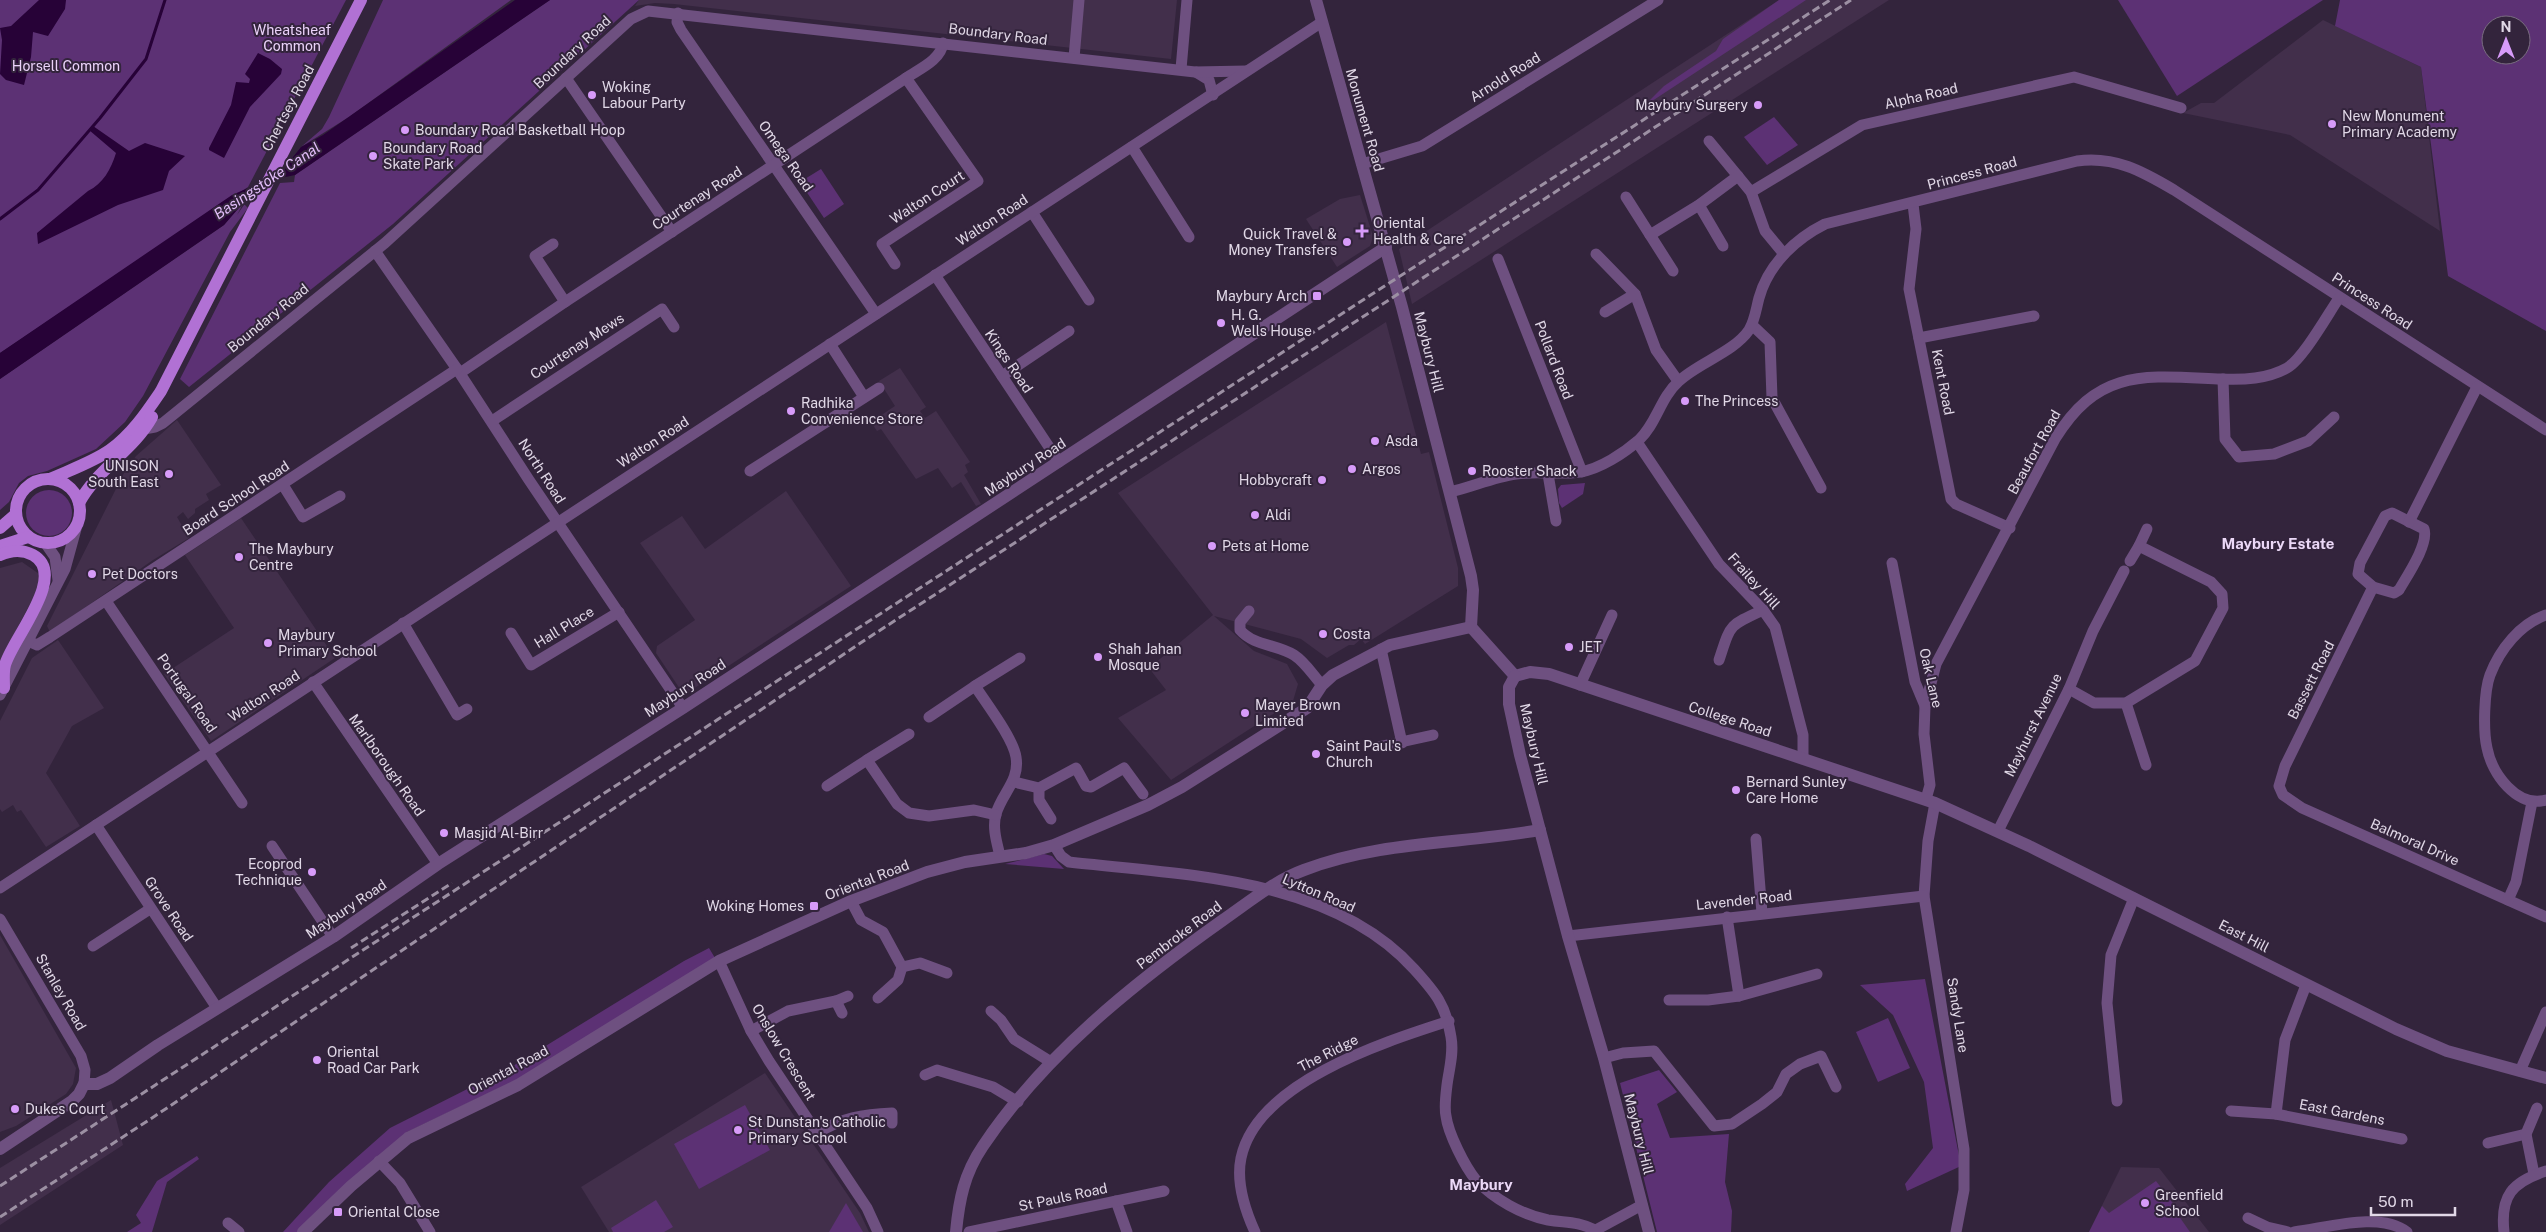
<svg xmlns="http://www.w3.org/2000/svg" width="2546" height="1232" viewBox="0 0 2546 1232" font-family="'Public Sans',sans-serif">
<style>
.built{fill:#422f4b}
.green{fill:#5c3174;fill-rule:evenodd}
.water{fill:#270237}
.pier{fill:#33243c}
.lines{fill:none;stroke-linecap:round;stroke-linejoin:round}
.stream{stroke:#270237;stroke-width:3}
.minor{stroke:#6e5080;stroke-width:11}
.tertiary{stroke:#6e5080;stroke-width:12}
.primary{stroke:#b171d4;stroke-width:12}
.rail{stroke:#9c90a3;stroke-width:3;stroke-dasharray:8 4;stroke-linecap:butt}
.poi-dot{fill:#d79bf9;stroke:#33243c;stroke-width:2}
.labels{text-anchor:middle;stroke-width:4;stroke-linejoin:round;paint-order:stroke}
.park-label{font-size:14px;fill:#ebd2fa;stroke:#33243c}
.street-label{font-size:14px;fill:#e1d8e7;stroke:#33243c}
.poi-label{font-size:14px;fill:#e1d8e7;stroke:#33243c;text-anchor:start}
.water-label{font-size:15px;font-style:italic;fill:#e2bdf9;stroke:#33243c}
.neighbourhood-label{font-size:15px;font-weight:bold;fill:#ebd8f7;stroke:#33243c}
</style>
<rect width="100%" height="100%" fill="#33243c"/>
<!-- built -->
<g class="built">
<path d="M639,0H1177L1171,59L674,4L655,3L635,6Z"/>
<path d="M1779,0H1889L1412,304L1399,249Z"/>
<path d="M2323,20L2421,67L2440,231L2290,135L2183,113L2201,103H2214Z"/>
<path d="M1360,195L1372,233V240L1370,246L1337,267L1306,219L1340,199Z"/>
<path d="M1386,322L1421,454L1429,452L1458,568V586L1365,644L1361,639L1354,645H1349L1327,658L1301,639L1214,616L1254,651L1287,664L1298,684L1293,701L1171,780L1118,718L1166,690L1149,668L1213,615L1118,493Z"/>
<path d="M900,368L926,407L920,411L925,418L936,411L970,462L965,465L968,472L964,475L981,504L976,506L961,482L952,488L938,468L916,479L881,429L877,431L871,422L895,406L879,381Z"/>
<path d="M177,420L221,485L206,494L209,500L195,509V513L188,519L183,512L177,517L189,538L153,560L50,632L47,626L125,471L136,456Z"/>
<path d="M786,491L851,586L684,695L656,653L657,646L695,620L640,543L682,516L705,549Z"/>
<path d="M241,518L335,658L211,741L164,674L234,628L185,555Z"/>
<path d="M22,562L42,576V581L0,661V568Z"/>
<path d="M58,640L104,708L72,726L46,773L80,826L46,847L21,810L17,812L13,805L2,812L0,809V721L32,658Z"/>
<path d="M0,935L76,1068L73,1084L66,1094L16,1126L0,1132Z"/>
<path d="M765,1073L860,1213L869,1232H609L581,1187Z"/>
<path d="M111,1100L123,1145L0,1225V1168Z"/>
<path d="M2121,1167L2159,1168L2209,1232H2089Z"/>
</g>
<!-- green -->
<g class="green">
<path d="M0,0H346L248,187L0,353Z"/>
<path d="M383,0H511L349,117L301,147L322,129L329,117Z"/>
<path d="M550,0H639L393,224L189,387L180,379L280,183L294,182L295,175Z"/>
<path d="M1779,0H1806L1643,107L1664,86L1716,51L1723,39Z"/>
<path d="M2118,0H2323L2177,96Z"/>
<path d="M2340,0H2546V331L2448,276L2421,67L2335,26ZM2491,25H2521V55H2491Z"/>
<path d="M1774,117L1798,145L1767,165L1744,137Z"/>
<path d="M821,169L844,204L824,218L800,182Z"/>
<path d="M243,203L248,208L230,232L143,396L125,422L96,449L47,471L28,476L19,483L9,502L0,510V379L224,225Z"/>
<path d="M1585,483L1583,494L1562,508L1559,503L1558,489L1561,485Z"/>
<circle cx="49" cy="513" r="23"/>
<path d="M1044,854L1052,856L1064,869L1005,864Z"/>
<path d="M709,948L715,958L535,1071L407,1132L301,1232H283L329,1182L390,1128L513,1066L684,961Z"/>
<path d="M1925,979L1961,1166L1907,1191L1905,1184L1933,1148L1924,1082L1893,1015L1860,985Z"/>
<path d="M1888,1018L1910,1068L1878,1082L1856,1032Z"/>
<path d="M1659,1070L1677,1092L1657,1104L1670,1138L1729,1134L1725,1182L1732,1211L1731,1232H1657L1620,1083Z"/>
<path d="M745,1105L770,1150L699,1189L674,1144Z"/>
<path d="M197,1156L199,1159L167,1182L152,1232H127L141,1223L136,1215L157,1181Z"/>
<path d="M2156,1181L2178,1210L2176,1212L2190,1232H2089L2102,1206L2109,1213Z"/>
<path d="M656,1200L673,1227L664,1232H613L611,1228Z"/>
<path d="M846,1203L863,1232H829Z"/>
</g>
<!-- water -->
<g class="water">
<path d="M39,0H66L65,9L48,36L33,32L31,57L24,85L6,80L0,74L2,40L0,28L11,26Z"/>
<path d="M515,0H550L295,175L281,178L243,203L224,225L0,379V353L232,195L255,185L289,162L301,147L323,135Z"/>
<path d="M258,53L270,59L282,69L281,74L250,107L224,158L209,150V148L231,105L236,82L249,83L250,79L245,74Z"/>
<path d="M93,126L129,151L145,143L185,156L169,171L163,190L118,205L38,244L37,233L88,191C103,184 111,169 116,153L89,130Z"/>
</g>
<!-- pier -->
<path class="pier" d="M294,152L278,183L244,205L237,215L254,183L288,160Z"/>
<g class="lines">
<!-- stream -->
<path class="stream" d="M0,219L38,190L100,118L146,59L165,0"/>
<!-- minor -->
<g class="minor">
<path d="M678,13L677,22L681,30L876,314"/>
<path d="M1074,58L1079,0"/>
<path d="M1181,69L1187,0"/>
<path d="M1196,72L1209,80L1213,95"/>
<path d="M566,78L672,232"/>
<path d="M1709,141L1751,192L1765,231L1784,254"/>
<path d="M1132,147L1189,237"/>
<path d="M1362,164L1422,146L1658,0"/>
<path d="M1751,192L1862,125L2074,77L2181,108"/>
<path d="M1626,197L1673,271"/>
<path d="M1913,204L1916,229L1909,289L1951,499L1956,504L2010,528"/>
<path d="M1699,205L1723,246"/>
<path d="M1032,212L1089,300"/>
<path d="M1650,235L1699,205L1738,176"/>
<path d="M553,244L535,256L565,302"/>
<path d="M375,251L457,369L529,480L683,708"/>
<path d="M1596,254L1635,294L1656,350L1678,381"/>
<path d="M1498,259L1582,472"/>
<path d="M895,264L882,244L978,181L906,78"/>
<path d="M935,275L1059,462"/>
<path d="M1605,312L1635,294"/>
<path d="M1752,325L1770,342L1772,398L1821,488"/>
<path d="M1919,338L2034,316"/>
<path d="M830,344L864,397"/>
<path d="M460,373L565,302L906,78C919,69 941,60 943,43"/>
<path d="M1002,376L1069,331"/>
<path d="M2223,379L2225,439L2239,457L2274,454L2308,441L2334,417"/>
<path d="M492,421L662,309L674,327"/>
<path d="M144,429L155,427L163,423L385,243L631,19L648,11L1195,72L1246,71"/>
<path d="M1637,442L1719,564L1763,610L1775,627L1803,735V758"/>
<path d="M750,471L879,388"/>
<path d="M1548,474L1556,521"/>
<path d="M283,485L303,517L340,496"/>
<path d="M1450,492C1472,487 1494,477 1516,474C1537,471 1559,475 1580,472C1600,469 1624,453 1639,440C1657,423 1660,398 1679,381C1698,363 1734,352 1749,330C1755,320 1756,309 1759,298C1768,265 1795,239 1825,224L2077,161C2115,156 2142,171 2174,190L2546,430"/>
<path d="M2392,513L2424,529C2429,544 2407,576 2399,590L2394,593L2373,587L2358,574L2360,563L2385,516Z"/>
<path d="M2409,522L2477,387"/>
<path d="M46,544L55,557L58,580"/>
<path d="M2139,546L2147,529"/>
<path d="M1892,563L1915,682L1925,706L1924,734L1930,785L1926,799"/>
<path d="M2373,587L2285,766L2279,786L2283,795L2302,808L2546,917"/>
<path d="M106,601L242,803"/>
<path d="M1249,611L1240,622V630C1254,646 1276,644 1294,655C1305,662 1313,675 1322,685"/>
<path d="M2546,615C2520,624 2500,649 2490,675C2484,691 2483,731 2487,748C2492,774 2517,808 2546,800"/>
<path d="M403,623L457,715L467,709"/>
<path d="M511,633L531,665L619,612"/>
<path d="M28,641L37,645L50,637L457,369"/>
<path d="M1381,649L1402,743"/>
<path d="M1719,660C1731,624 1728,626 1763,610"/>
<path d="M313,682L438,864"/>
<path d="M1580,685L1612,615"/>
<path d="M975,686L1020,658"/>
<path d="M2069,689L2094,703H2126L2195,661L2223,608L2222,594L2211,582L2139,546L2130,561"/>
<path d="M0,695L65,569L76,529"/>
<path d="M2126,703L2146,765"/>
<path d="M1925,706L1936,664L2055,439C2099,367 2146,376 2221,379C2244,380 2267,379 2287,368C2303,359 2328,314 2339,298"/>
<path d="M929,717L975,686C986,703 1013,738 1016,757C1020,781 1002,793 996,814C992,828 997,843 1000,856"/>
<path d="M1378,747L1433,735"/>
<path d="M867,760L909,734"/>
<path d="M1014,782L1039,788L1076,768L1086,786L1091,787L1124,768L1143,794"/>
<path d="M827,786L867,760L897,804L909,813L929,816L974,810L996,815"/>
<path d="M1039,788V800L1051,819"/>
<path d="M1935,803L1928,841L1924,896L1964,1149V1190L1956,1232"/>
<path d="M96,825L217,1008"/>
<path d="M1998,831L2069,689L2093,631L2124,571"/>
<path d="M1756,839L1762,913"/>
<path d="M1054,845L1061,856L1069,862C1184,875 1331,877 1414,969C1435,992 1446,1005 1451,1037C1454,1054 1449,1069 1447,1085C1446,1094 1444,1107 1446,1116C1448,1133 1465,1167 1476,1180C1494,1199 1522,1215 1548,1220C1567,1223 1577,1221 1595,1230"/>
<path d="M272,846L333,937"/>
<path d="M0,888L1322,22"/>
<path d="M2508,900L2516,882L2532,802"/>
<path d="M851,901L861,920L883,932L902,967L898,980L878,998"/>
<path d="M1727,917L1739,996L1817,974"/>
<path d="M0,919L81,1056L85,1070L84,1084"/>
<path d="M1568,936L1924,896"/>
<path d="M93,946L150,909"/>
<path d="M719,961L751,1031L769,1061L867,1208L878,1232"/>
<path d="M902,967L920,963L947,973"/>
<path d="M1669,1000H1708L1739,996"/>
<path d="M836,1001L842,1013"/>
<path d="M991,1011L1001,1020L1014,1039L1051,1062"/>
<path d="M751,1031L788,1011L836,1001L848,996"/>
<path d="M1604,1058L1623,1053L1654,1051L1714,1126L1732,1124L1762,1104L1777,1092L1786,1074L1800,1064L1821,1056L1836,1087"/>
<path d="M2520,1071L2546,1012"/>
<path d="M925,1075L937,1070L993,1087L1018,1102"/>
<path d="M2117,1101L2107,1003L2111,955L2134,898"/>
<path d="M2231,1111L2276,1114L2285,1040L2306,985"/>
<path d="M2276,1114L2402,1139"/>
<path d="M816,1134C840,1118 864,1114 892,1113V1123"/>
<path d="M2488,1143L2526,1134"/>
<path d="M379,1161L400,1183L430,1232"/>
<path d="M2534,1174L2526,1134L2537,1108"/>
<path d="M1116,1201L1127,1232"/>
<path d="M2248,1218L2267,1227L2288,1232"/>
<path d="M228,1223L239,1232"/>
<path d="M969,1232L1164,1191"/>
<path d="M1255,1232C1245,1210 1236,1182 1241,1158C1257,1082 1384,1042 1449,1021"/>
<path d="M1592,1232L1642,1205"/>
<path d="M2294,1232C2327,1228 2380,1211 2407,1232"/>
<path d="M2504,1232C2500,1196 2512,1182 2546,1171"/>
</g>
<!-- tertiary -->
<g class="tertiary">
<path d="M1316,0L1402,307L1471,576L1473,590L1471,627L1515,676"/>
<path d="M1515,676L1530,672L1549,674L1935,803L2029,846L2396,1029L2447,1051L2546,1078"/>
<path d="M1515,676L1509,687V704L1520,755L1568,936L1604,1058L1649,1232"/>
<path d="M0,1149L72,1101L79,1094L84,1084H97L110,1078L158,1045L333,937L438,864L683,708L1386,247"/>
<path d="M303,1232L351,1186L408,1138L518,1085L719,961L851,901L927,872L965,862L1026,853L1054,845L1148,805L1182,787L1307,708L1322,685L1333,675L1390,645L1471,627"/>
<path d="M956,1232C959,1200 964,1174 983,1146C1044,1055 1134,983 1223,920C1249,902 1274,881 1304,870C1379,841 1461,844 1540,830"/>
</g>
<!-- primary -->
<g class="primary">
<circle cx="48" cy="511" r="32"/>
<path d="M50,479C70,470 93,462 110,450C132,434 146,413 161,391L361,0"/>
<path d="M79,503C97,469 133,451 152,417"/>
<path d="M0,528L16,514"/>
<path d="M0,546L28,537"/>
<path d="M0,555C11,550 22,549 33,555C69,575 12,639 5,665C3,672 4,681 4,688"/>
</g>
<!-- rail -->
<g class="rail">
<path d="M351,948L452,883"/>
<path d="M0,1186L1383,287L1830,0"/>
<path d="M0,1217L152,1118L865,640L1851,0"/>
</g>
</g>
<!-- markers -->
<g class="poi-dot">
<circle cx="592" cy="95" r="5"/>
<circle cx="1758" cy="105" r="5"/>
<circle cx="2332" cy="124" r="5"/>
<circle cx="405" cy="130" r="5"/>
<circle cx="373" cy="156" r="5"/>
<path d="M1359.5 223.5h5v5h5v5h-5v5h-5v-5h-5v-5h5z"/>
<circle cx="1347" cy="242" r="5"/>
<rect x="1312" y="291" width="10" height="10" rx="2.5"/>
<circle cx="1221" cy="323" r="5"/>
<circle cx="1685" cy="401" r="5"/>
<circle cx="791" cy="411" r="5"/>
<circle cx="1375" cy="441" r="5"/>
<circle cx="1352" cy="469" r="5"/>
<circle cx="1472" cy="471" r="5"/>
<circle cx="169" cy="474" r="5"/>
<circle cx="1322" cy="480" r="5"/>
<circle cx="1255" cy="515" r="5"/>
<circle cx="1212" cy="546" r="5"/>
<circle cx="239" cy="557" r="5"/>
<circle cx="92" cy="574" r="5"/>
<circle cx="1323" cy="634" r="5"/>
<circle cx="268" cy="643" r="5"/>
<circle cx="1569" cy="647" r="5"/>
<circle cx="1098" cy="657" r="5"/>
<circle cx="1245" cy="713" r="5"/>
<circle cx="1316" cy="754" r="5"/>
<circle cx="1736" cy="790" r="5"/>
<circle cx="444" cy="833" r="5"/>
<circle cx="312" cy="872" r="5"/>
<rect x="809" y="901" width="10" height="10" rx="2.5"/>
<circle cx="317" cy="1060" r="5"/>
<circle cx="15" cy="1109" r="5"/>
<circle cx="738" cy="1130" r="5"/>
<circle cx="2145" cy="1203" r="5"/>
<rect x="333" y="1207" width="10" height="10" rx="2.5"/>
</g>
<g class="labels">
<!-- park labels -->
<g class="park-label">
<text x="292" y="35">Wheatsheaf<tspan x="292" dy="16">Common</tspan></text>
<text x="66" y="71">Horsell Common</text>
</g>
<!-- street labels -->
<g class="street-label">
<text transform="translate(998 34) rotate(7)" y="5">Boundary Road</text>
<text transform="translate(572 52) rotate(-43)" y="5">Boundary Road</text>
<text transform="translate(1505 77) rotate(-32)" y="5">Arnold Road</text>
<text transform="translate(1921 96) rotate(-13)" y="5">Alpha Road</text>
<text transform="translate(288 108) rotate(-62)" y="5">Chertsey Road</text>
<text transform="translate(1365 120) rotate(74)" y="5">Monument Road</text>
<text transform="translate(786 156) rotate(55)" y="5">Omega Road</text>
<text transform="translate(1972 173) rotate(-15)" y="5">Princess Road</text>
<text transform="translate(927 197) rotate(-33)" y="5">Walton Court</text>
<text transform="translate(697 198) rotate(-33)" y="5">Courtenay Road</text>
<text transform="translate(992 220) rotate(-33)" y="5">Walton Road</text>
<text transform="translate(2372 301) rotate(33)" y="5">Princess Road</text>
<text transform="translate(268 318) rotate(-39)" y="5">Boundary Road</text>
<text transform="translate(577 346) rotate(-33)" y="5">Courtenay Mews</text>
<text transform="translate(1429 352) rotate(76)" y="5">Maybury Hill</text>
<text transform="translate(1554 360) rotate(69)" y="5">Pollard Road</text>
<text transform="translate(1009 361) rotate(56)" y="5">Kings Road</text>
<text transform="translate(1943 382) rotate(79)" y="5">Kent Road</text>
<text transform="translate(653 442) rotate(-33)" y="5">Walton Road</text>
<text transform="translate(2034 452) rotate(-61)" y="5">Beaufort Road</text>
<text transform="translate(1025 467) rotate(-33)" y="5">Maybury Road</text>
<text transform="translate(542 471) rotate(57)" y="5">North Road</text>
<text transform="translate(236 498) rotate(-33)" y="5">Board School Road</text>
<text transform="translate(1754 581) rotate(48)" y="5">Frailey Hill</text>
<text transform="translate(564 627) rotate(-31)" y="5">Hall Place</text>
<text transform="translate(1931 678) rotate(77)" y="5">Oak Lane</text>
<text transform="translate(2311 680) rotate(-63)" y="5">Bassett Road</text>
<text transform="translate(685 688) rotate(-33)" y="5">Maybury Road</text>
<text transform="translate(187 693) rotate(55)" y="5">Portugal Road</text>
<text transform="translate(264 696) rotate(-33)" y="5">Walton Road</text>
<text transform="translate(1730 719) rotate(18)" y="5">College Road</text>
<text transform="translate(2033 725) rotate(-64)" y="5">Mayhurst Avenue</text>
<text transform="translate(1534 744) rotate(77)" y="5">Maybury Hill</text>
<text transform="translate(387 765) rotate(55)" y="5">Marlborough Road</text>
<text transform="translate(2415 842) rotate(24)" y="5">Balmoral Drive</text>
<text transform="translate(867 880) rotate(-21)" y="5">Oriental Road</text>
<text transform="translate(1319 893) rotate(23)" y="5">Lytton Road</text>
<text transform="translate(1744 900) rotate(-6)" y="5">Lavender Road</text>
<text transform="translate(169 909) rotate(56)" y="5">Grove Road</text>
<text transform="translate(346 909) rotate(-34)" y="5">Maybury Road</text>
<text transform="translate(1179 935) rotate(-37)" y="5">Pembroke Road</text>
<text transform="translate(2244 936) rotate(27)" y="5">East Hill</text>
<text transform="translate(61 992) rotate(60)" y="5">Stanley Road</text>
<text transform="translate(1958 1015) rotate(81)" y="5">Sandy Lane</text>
<text transform="translate(784 1052) rotate(59)" y="5">Onslow Crescent</text>
<text transform="translate(1328 1053) rotate(-27)" y="5">The Ridge</text>
<text transform="translate(508 1070) rotate(-28)" y="5">Oriental Road</text>
<text transform="translate(2342 1112) rotate(11)" y="5">East Gardens</text>
<text transform="translate(1639 1134) rotate(76)" y="5">Maybury Hill</text>
<text transform="translate(1063 1197) rotate(-12)" y="5">St Pauls Road</text>
</g>
<!-- poi labels -->
<g class="poi-label">
<text x="602" y="92">Woking<tspan x="602" dy="16">Labour Party</tspan></text>
<text x="1748" y="110" text-anchor="end">Maybury Surgery</text>
<text x="2342" y="121">New Monument<tspan x="2342" dy="16">Primary Academy</tspan></text>
<text x="415" y="135">Boundary Road Basketball Hoop</text>
<text x="383" y="153">Boundary Road<tspan x="383" dy="16">Skate Park</tspan></text>
<text x="1373" y="228">Oriental<tspan x="1373" dy="16">Health &amp; Care</tspan></text>
<text x="1337" y="239" text-anchor="end">Quick Travel &amp;<tspan x="1337" dy="16">Money Transfers</tspan></text>
<text x="1307" y="301" text-anchor="end">Maybury Arch</text>
<text x="1231" y="320">H. G.<tspan x="1231" dy="16">Wells House</tspan></text>
<text x="1695" y="406">The Princess</text>
<text x="801" y="408">Radhika<tspan x="801" dy="16">Convenience Store</tspan></text>
<text x="1385" y="446">Asda</text>
<text x="159" y="471" text-anchor="end">UNISON<tspan x="159" dy="16">South East</tspan></text>
<text x="1362" y="474">Argos</text>
<text x="1482" y="476">Rooster Shack</text>
<text x="1312" y="485" text-anchor="end">Hobbycraft</text>
<text x="1265" y="520">Aldi</text>
<text x="1222" y="551">Pets at Home</text>
<text x="249" y="554">The Maybury<tspan x="249" dy="16">Centre</tspan></text>
<text x="102" y="579">Pet Doctors</text>
<text x="1333" y="639">Costa</text>
<text x="278" y="640">Maybury<tspan x="278" dy="16">Primary School</tspan></text>
<text x="1579" y="652">JET</text>
<text x="1108" y="654">Shah Jahan<tspan x="1108" dy="16">Mosque</tspan></text>
<text x="1255" y="710">Mayer Brown<tspan x="1255" dy="16">Limited</tspan></text>
<text x="1326" y="751">Saint Paul's<tspan x="1326" dy="16">Church</tspan></text>
<text x="1746" y="787">Bernard Sunley<tspan x="1746" dy="16">Care Home</tspan></text>
<text x="454" y="838">Masjid Al-Birr</text>
<text x="302" y="869" text-anchor="end">Ecoprod<tspan x="302" dy="16">Technique</tspan></text>
<text x="804" y="911" text-anchor="end">Woking Homes</text>
<text x="327" y="1057">Oriental<tspan x="327" dy="16">Road Car Park</tspan></text>
<text x="25" y="1114">Dukes Court</text>
<text x="748" y="1127">St Dunstan's Catholic<tspan x="748" dy="16">Primary School</tspan></text>
<text x="2155" y="1200">Greenfield<tspan x="2155" dy="16">School</tspan></text>
<text x="348" y="1217">Oriental Close</text>
</g>
<!-- water labels -->
<g class="water-label">
<text transform="translate(267 181) rotate(-34)" y="5">Basingstoke Canal</text>
</g>
<!-- neighbourhood labels -->
<g class="neighbourhood-label">
<text x="2278" y="549">Maybury Estate</text>
<text x="1481" y="1190">Maybury</text>
</g>
</g>
<!-- north arrow -->
<g transform="translate(2506 40)"><circle r="24" fill="#33243c" stroke="#796c80"/>
<path d="M0-4L9 19L0 12L-9 19Z" fill="#d79bf9"/>
<text y="-8" font-size="14" font-weight="bold" text-anchor="middle" fill="#e1d8e7">N</text>
</g>
<!-- scale -->
<path d="M2371 1207v8h84v-8" fill="none" stroke="#e1d8e7" stroke-width="2.5"/>
<text x="2378" y="1207" font-size="15" fill="#e1d8e7" stroke="#33243c" stroke-width="4" paint-order="stroke">50 m</text>
</svg>
